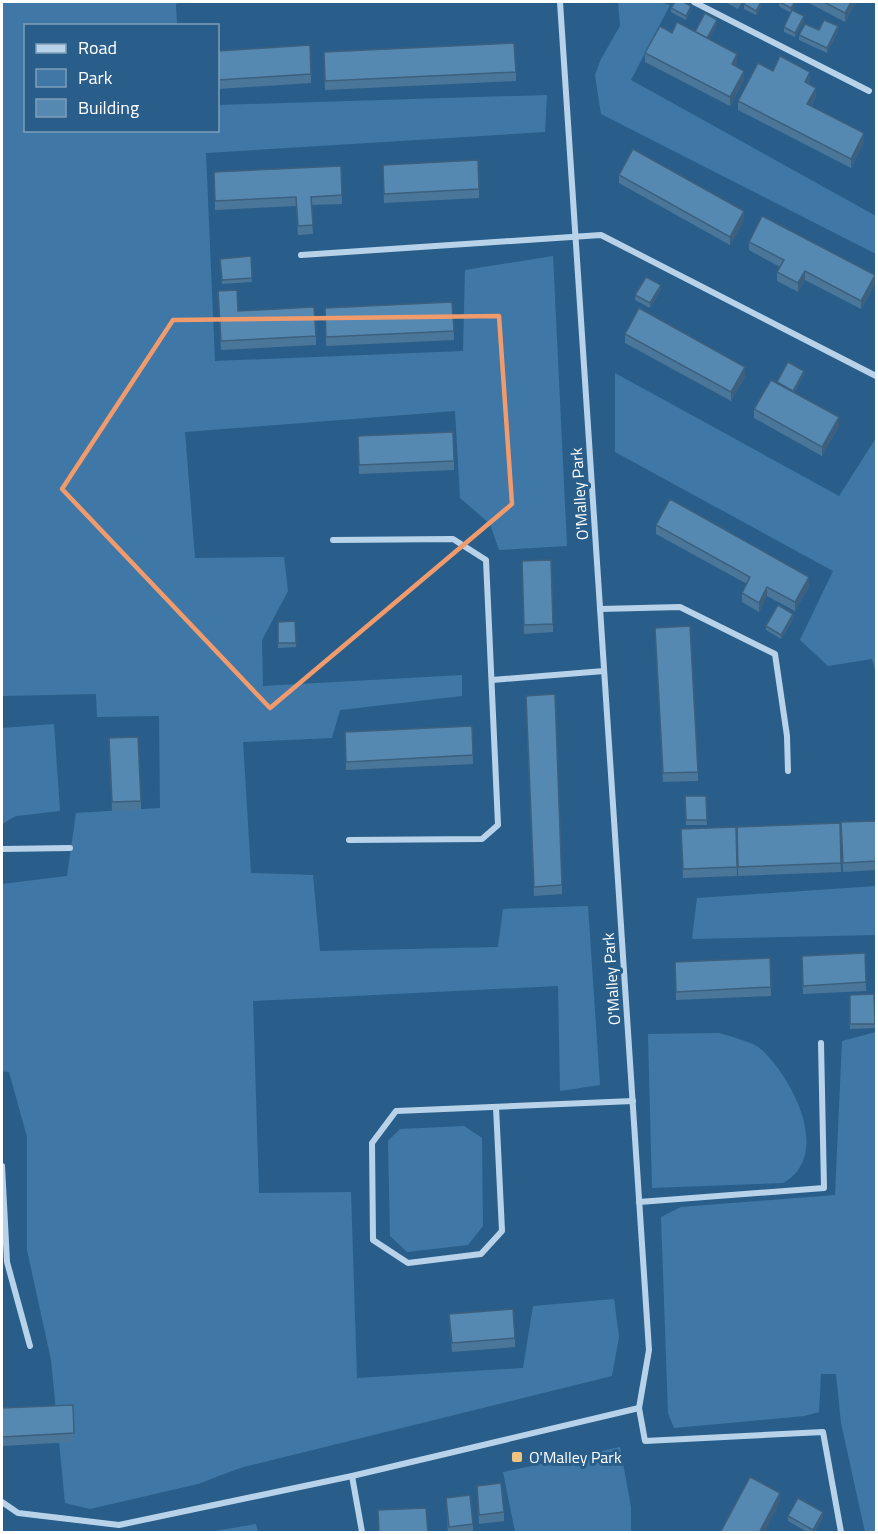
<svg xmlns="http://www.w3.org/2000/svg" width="878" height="1534" viewBox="0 0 878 1534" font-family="'Titillium Web',sans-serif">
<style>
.green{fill:#3f78a6}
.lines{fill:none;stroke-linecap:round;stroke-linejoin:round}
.minor{stroke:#b8d3e9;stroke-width:6}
.wall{fill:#4a7699}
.shaded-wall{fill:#3c607d}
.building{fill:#5689b2;stroke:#3c607d;stroke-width:1.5}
.marked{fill:none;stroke:#f19b6d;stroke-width:4.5;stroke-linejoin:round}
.poi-dot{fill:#efc37f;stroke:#2a5e8a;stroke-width:2}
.labels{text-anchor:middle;stroke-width:6;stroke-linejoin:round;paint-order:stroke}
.street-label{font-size:16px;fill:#fff;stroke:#2a5e8a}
.poi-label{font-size:16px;fill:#fff;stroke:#2a5e8a;text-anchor:start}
</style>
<rect width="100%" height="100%" fill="#2a5e8a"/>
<!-- green -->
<g class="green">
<path d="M2,2H181L176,4L177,25L26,26V130H218V105L547,95L545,132L206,153L215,361L463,351L465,270L553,256L567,546L499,550L490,524L460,498L455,411L185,432L195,558L284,557L288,591L262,640L263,686L462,675V696L340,710L332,738L243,742L251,873L313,875L320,951L498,947L503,909L588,906L600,1085L560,1091L558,986L253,1001L259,1193L351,1192L357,1378L523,1368L533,1306L614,1299L619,1337L612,1376L240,1468L198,1484L90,1509L65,1503L51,1360L27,1250V1137L9,1072L2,1071V884L67,876L76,813L160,808L159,716L97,717L96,694L2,696Z"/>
<path d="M618,2H660L670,5L631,80L876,216V254L601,114L595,75L601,59L620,26Z"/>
<path d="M615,373L839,496L876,438V674L872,659L828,666L800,640L833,571L615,452Z"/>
<path d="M54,724L60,811L16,816L2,824V728Z"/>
<path d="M876,886V935L692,939L697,898Z"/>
<path d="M876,1032V1532H865L841,1423L836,1374H821L819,1412L804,1416L674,1428L668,1413L661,1217L681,1207L835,1195L842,1041Z"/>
<path d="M719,1033C731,1037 752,1041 762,1050C792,1078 833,1155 783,1183L652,1188L648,1034Z"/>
<path d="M464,1126L482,1138L483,1226L468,1245L407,1252L390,1236L388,1141L400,1129Z"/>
<path d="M620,1447L631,1507V1532H515L503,1472Z"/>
<path d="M256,1524L258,1532H215V1531Z"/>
</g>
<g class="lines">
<!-- minor -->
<g class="minor">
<path d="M694,2L869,91"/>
<path d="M301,255L601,235L876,376"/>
<path d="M333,540L453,539L486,560L498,825L482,839L349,840"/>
<path d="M600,609L680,607L775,654L787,736L788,771"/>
<path d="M492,680L604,671"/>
<path d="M2,849L70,848"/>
<path d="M496,1107L502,1231L481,1254L408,1263L373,1240L372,1143L396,1111L633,1101"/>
<path d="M2,1166L7,1262L30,1346"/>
<path d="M639,1202L824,1188L821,1043"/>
<path d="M639,1408L645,1441L823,1432L841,1532"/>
<path d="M352,1476L362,1532"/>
<path d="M2,1502L18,1513L119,1525L352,1476L639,1408L649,1350L560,2"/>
</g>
</g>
<!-- wall -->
<g class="wall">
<path d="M727,2H742L738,9L727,3Z"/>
<path d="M763,2L756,15L744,9V4Z"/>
<path d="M779,2H797L792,10L804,21L795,37L784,32V27L791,13L779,6Z"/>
<path d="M807,2H856L845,22Z"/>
<path d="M671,8L691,10L686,20L671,12Z"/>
<path d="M717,24L709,39L737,63L735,66L744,80L730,106L645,62V53L695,32Z"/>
<path d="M819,30L838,31L827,53L799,40V35Z"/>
<path d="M218,51L311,74V83L218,89Z"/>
<path d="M324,52L516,72V81L325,90Z"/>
<path d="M773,71L810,81L809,84L816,96L811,106L864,142L851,168L738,110V101Z"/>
<path d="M383,165L479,189V198L384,203Z"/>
<path d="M214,172L342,195V204L311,205L313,234L298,235L296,206L215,210Z"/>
<path d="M619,175L744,220L730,245L619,183Z"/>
<path d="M749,242L875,284L861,309L805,280L798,292L777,281V272L780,267L749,250Z"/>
<path d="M251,256L252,282L222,284L220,259Z"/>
<path d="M661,289L650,308L635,300V295Z"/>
<path d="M218,291L238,311L316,336V345L221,350Z"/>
<path d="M325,308L454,331V340L326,346Z"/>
<path d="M625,334L745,376L731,401L625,343Z"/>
<path d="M804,375L794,393L839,426L822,456L754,418V409L777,383Z"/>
<path d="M358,436L454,461V470L359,474Z"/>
<path d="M656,525L809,586L795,611L767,596L759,612L742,602V593L747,584L656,534Z"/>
<path d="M522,570L553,624V632L524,634Z"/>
<path d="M793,619L781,639L766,630V626Z"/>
<path d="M295,621L296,647L278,648V622Z"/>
<path d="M655,628L698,772V781L663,782Z"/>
<path d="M526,705L562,885V894L534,896Z"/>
<path d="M472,726L473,764L346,770L345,732Z"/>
<path d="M109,747L141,801V810L112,811Z"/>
<path d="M685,796H706L707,825H686Z"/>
<path d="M876,821V870L843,872L841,822Z"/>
<path d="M840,823L841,872L738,876L737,827Z"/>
<path d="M736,827L737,876L683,878L681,829Z"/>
<path d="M865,953L866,991L803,994L802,956Z"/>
<path d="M770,958L771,996L676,1000L675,962Z"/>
<path d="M874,994L875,1028L850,1029V995Z"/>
<path d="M449,1314L515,1338V1347L452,1352Z"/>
<path d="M73,1405L74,1442L2,1446V1408Z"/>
<path d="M477,1486L504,1512V1521L479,1524Z"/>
<path d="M446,1498L473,1524V1533H448Z"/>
<path d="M788,1516L823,1517L814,1533H809L788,1521Z"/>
</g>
<!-- shaded-wall -->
<g class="shaded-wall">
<path d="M761,2H763L756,15V11Z"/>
<path d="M795,2H797L791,13V8Z"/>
<path d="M851,2H856L845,22V13Z"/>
<path d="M691,6V10L686,20V16Z"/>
<path d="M804,16V21L795,37V33Z"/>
<path d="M717,20V24L706,46V41Z"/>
<path d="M838,26V31L827,53V48Z"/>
<path d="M737,54V63L732,73V64Z"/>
<path d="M744,71V80L730,106V97Z"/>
<path d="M810,72V81L805,91V82Z"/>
<path d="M816,88V96L807,113V104Z"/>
<path d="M864,133V142L851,168V159Z"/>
<path d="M744,211V220L730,245V237Z"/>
<path d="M805,271V280L798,292V283Z"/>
<path d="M875,275V284L861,309V301Z"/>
<path d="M661,285V289L650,308V303Z"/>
<path d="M745,367V376L731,401V392Z"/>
<path d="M804,371V375L793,395V391Z"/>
<path d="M839,417V426L822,456V447Z"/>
<path d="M809,577V586L795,611V602Z"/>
<path d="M767,587V596L759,612V603Z"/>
<path d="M793,614V619L781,639V635Z"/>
<path d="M780,1493V1502L764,1533H759Z"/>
<path d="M823,1512V1517L814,1533H813V1530Z"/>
</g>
<!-- building -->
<g class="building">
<path d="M675,2H683L691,6L686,16L671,8Z"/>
<path d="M745,2H761L756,11L744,4Z"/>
<path d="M779,2H795L791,8Z"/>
<path d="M824,2H851L845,13Z"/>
<path d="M792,10L804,16L795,33L784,27Z"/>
<path d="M705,13L717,20L707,38L695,32Z"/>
<path d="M824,20L838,26L827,48L799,35L805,24L819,30Z"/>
<path d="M677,22L737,54L732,64L744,71L730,97L645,53L660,26L672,33Z"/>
<path d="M514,43L516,72L325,81L324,52Z"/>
<path d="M310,45L311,74L218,80V51Z"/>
<path d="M780,56L810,72L805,82L816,88L807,104L864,133L851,159L738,101L758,63L773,71Z"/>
<path d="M633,149L744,211L730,237L619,175Z"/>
<path d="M478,160L479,189L384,194L383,165Z"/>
<path d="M341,166L342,195L311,197L313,225L298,226L296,197L215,201L214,172Z"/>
<path d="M762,216L875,275L861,301L805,271L798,283L777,272L784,260L749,242Z"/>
<path d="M251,256L252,278L222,280L220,259Z"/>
<path d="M646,277L661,285L650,303L635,295Z"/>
<path d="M237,290L238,311L314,307L316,336L221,341L218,291Z"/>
<path d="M452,302L454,331L326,337L325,308Z"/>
<path d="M639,308L745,367L731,392L625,334Z"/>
<path d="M788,362L804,371L793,391L777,382Z"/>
<path d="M771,380L839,417L822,447L754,409Z"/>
<path d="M453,432L454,461L359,465L358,436Z"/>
<path d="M670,499L809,577L795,602L767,587L759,603L742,593L750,577L656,525Z"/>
<path d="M551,560L553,624L524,625L522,561Z"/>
<path d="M778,605L793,614L781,635L766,626Z"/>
<path d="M295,621L296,643H278V622Z"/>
<path d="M690,626L698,772L663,773L655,628Z"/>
<path d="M555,694L562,885L534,887L526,696Z"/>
<path d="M472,726L473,755L346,762L345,732Z"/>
<path d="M138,737L141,801L112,802L109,738Z"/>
<path d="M685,796H706L707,820H686Z"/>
<path d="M876,821V861L843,863L841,822Z"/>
<path d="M840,823L841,863L738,867L737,827Z"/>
<path d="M736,827L737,867L683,869L681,829Z"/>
<path d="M865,953L866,982L803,986L802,956Z"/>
<path d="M770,958L771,987L676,992L675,962Z"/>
<path d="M874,994L875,1024H850V995Z"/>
<path d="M513,1309L515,1338L452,1343L449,1314Z"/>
<path d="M73,1405L74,1433L2,1437V1408Z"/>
<path d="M750,1477L780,1493L759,1533H720Z"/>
<path d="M501,1483L504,1512L479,1515L477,1486Z"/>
<path d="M470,1495L473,1524L449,1527L446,1498Z"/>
<path d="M798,1498L823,1512L813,1530L788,1516Z"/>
<path d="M426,1508L428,1533H379L378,1510Z"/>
</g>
<!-- marked area -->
<path class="marked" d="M499,316L512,504L270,708L62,489L173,320Z"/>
<!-- markers -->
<rect class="poi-dot" x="511" y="1451" width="12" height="12" rx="3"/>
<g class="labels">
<!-- street labels -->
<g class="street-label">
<text transform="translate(579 494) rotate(-94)" y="6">O'Malley Park</text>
<text transform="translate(611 979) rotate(-94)" y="6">O'Malley Park</text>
</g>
<!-- poi labels -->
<g class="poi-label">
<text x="529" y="1463">O'Malley Park</text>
</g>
</g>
<!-- border -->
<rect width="878" height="1534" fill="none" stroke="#ffffff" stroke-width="6"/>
<!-- legend -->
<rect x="24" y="24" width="195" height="108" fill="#2a5e8a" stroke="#7f9eb9" stroke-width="1.5"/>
<rect x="36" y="44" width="30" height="9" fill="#b8d3e9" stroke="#7f9eb9" stroke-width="1.5"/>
<text x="78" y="54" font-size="18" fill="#ffffff">Road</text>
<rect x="36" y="69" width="30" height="18" fill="#3f78a6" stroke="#7f9eb9" stroke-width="1.5"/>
<text x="78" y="84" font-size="18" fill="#ffffff">Park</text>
<rect x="36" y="99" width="30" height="18" fill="#5689b2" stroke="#7f9eb9" stroke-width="1.5"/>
<text x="78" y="114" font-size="18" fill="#ffffff">Building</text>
</svg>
